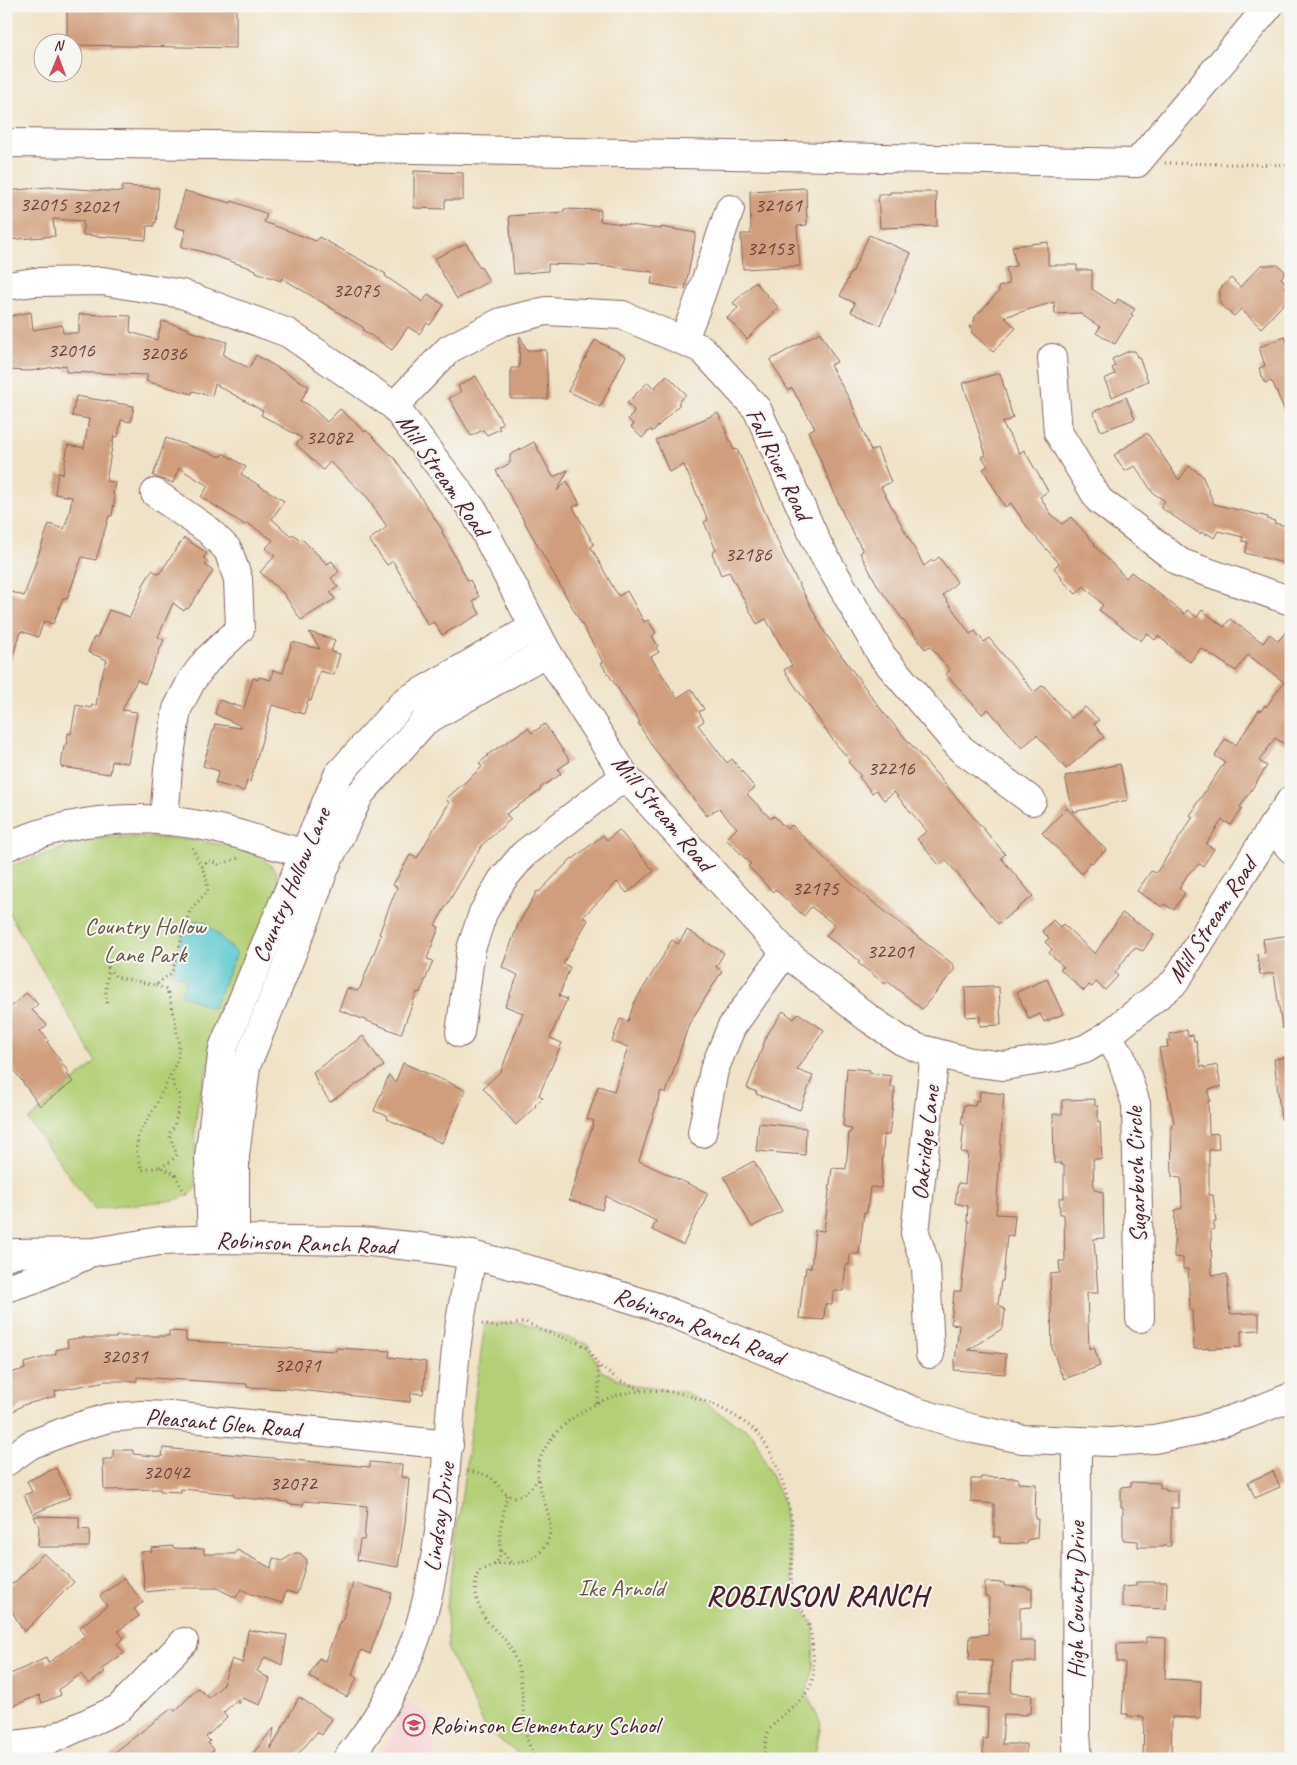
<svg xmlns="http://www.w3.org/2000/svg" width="1297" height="1765" viewBox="0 0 1297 1765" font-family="Caveat,sans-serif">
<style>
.built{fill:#f7cfd1}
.green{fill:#b4d077;stroke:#7f7851}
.water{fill:#5bc9cf;stroke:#52747d}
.building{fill:#d09e7c}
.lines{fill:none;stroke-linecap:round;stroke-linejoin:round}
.minor-casing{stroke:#846361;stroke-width:30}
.path{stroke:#846361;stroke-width:3;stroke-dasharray:1 4;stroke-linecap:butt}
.minor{stroke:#fff;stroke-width:28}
.labels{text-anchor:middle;stroke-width:4;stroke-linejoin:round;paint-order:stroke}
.number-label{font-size:21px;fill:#6c3f3f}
.street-label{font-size:24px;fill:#4a1f2b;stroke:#f6f6f2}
.park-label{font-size:24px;fill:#6a5442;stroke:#f6f6f2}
.poi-label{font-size:24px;fill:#4a1f2b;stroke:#f6f6f2;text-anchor:start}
.district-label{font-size:29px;font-weight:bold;letter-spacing:1px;fill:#4a1f2b;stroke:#f6f6f2}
</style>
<rect width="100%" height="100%" fill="#f6f6f2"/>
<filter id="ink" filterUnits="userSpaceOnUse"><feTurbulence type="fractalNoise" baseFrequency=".02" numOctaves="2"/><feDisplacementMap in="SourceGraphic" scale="10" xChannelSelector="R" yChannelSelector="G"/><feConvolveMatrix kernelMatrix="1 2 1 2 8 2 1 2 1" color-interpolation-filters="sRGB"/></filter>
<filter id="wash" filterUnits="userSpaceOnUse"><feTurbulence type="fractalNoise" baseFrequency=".0096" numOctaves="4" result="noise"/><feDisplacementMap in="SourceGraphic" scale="20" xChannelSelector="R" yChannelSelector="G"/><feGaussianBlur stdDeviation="1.12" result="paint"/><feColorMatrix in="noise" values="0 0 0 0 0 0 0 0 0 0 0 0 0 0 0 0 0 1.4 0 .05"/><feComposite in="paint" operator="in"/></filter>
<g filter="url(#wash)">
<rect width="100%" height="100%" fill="#f0e2c6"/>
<!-- built -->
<path class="built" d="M409,1702L429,1716L436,1733L434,1758L373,1759L392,1733Z"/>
<!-- green -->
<g class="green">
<path d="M112,837C147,837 266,836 278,877C279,881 278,888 278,892L211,1054L198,1103L195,1129L196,1187L189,1195L175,1200L94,1209L28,1120L96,1062L6,908V868L77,843Z"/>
<path d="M485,1323H523L588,1344L601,1371L634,1386L686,1392L753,1434L783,1502L795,1599L814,1625L813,1671L806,1693L821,1724L814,1759H526L487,1731L448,1650L447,1606Z"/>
</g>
<!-- water -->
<path class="water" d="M195,920L205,922L237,953L213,1008L181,995L186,980L172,972L184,930Z"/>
<g id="blocks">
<!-- building -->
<g class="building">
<path d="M67,6L236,8V48L72,45V42H67Z"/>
<path d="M414,171L463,173V200H445V209L414,208Z"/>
<path d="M122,186L159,188L156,223L154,222V226H147L146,240L83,235V221L53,219L55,236L6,240V191L49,187L122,192Z"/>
<path d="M806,188L807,225L797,226L800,266L743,269L741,234H751L750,191Z"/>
<path d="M185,191L231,203L232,201L267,214L264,222L316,241L319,237L386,274L385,276L423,302L428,294L444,305L430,325L427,323L419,334L408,327L392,350L363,330L364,328L282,278L281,281L256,272V270L200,251L181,247L186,230L175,227Z"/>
<path d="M890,192H936L937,226L880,228L878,194H890Z"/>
<path d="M564,209L601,210L600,221L661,229V227L696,233L685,290L651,284L653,272L608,266L548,264V271L514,274L509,216L564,212Z"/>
<path d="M869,235L911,253L895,290H896L880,325L851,312L855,303L840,296L851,272L852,273Z"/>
<path d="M1048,242V265H1077V270H1092V289L1115,304L1118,299L1135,309L1131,314L1133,315L1115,344L1096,333L1100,327L1079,313L1055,314L1054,302L1004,317L1016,328L993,352L971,332L973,329L969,326L975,320L974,318L999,291L998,287L1009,284L1006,268L1016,266L1012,246Z"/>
<path d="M466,243L480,268L481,267L489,281L457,299L434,259Z"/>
<path d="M1261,265H1278L1286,272L1281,278L1287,284L1285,287L1291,292V296L1261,328L1241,309L1234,316L1220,304V289L1231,278L1240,287Z"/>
<path d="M755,282L779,308L747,339L727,318L738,308L733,303Z"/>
<path d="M31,312L33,330L62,325L63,333H79V314L131,316L130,332L157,340L162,321L189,329V331L227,342L223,355L249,368L256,355L309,386L301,401L309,405L327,422L340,409L365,432L366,430L396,460L443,531L442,532L468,581L470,580L479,597L473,601L480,614L442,635L434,622L428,625L393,561L387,565L369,540L387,527L368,498L330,462L323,470L296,444L302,438L261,415L263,411L215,384L212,396L193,391L192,394L146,381L148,375L66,372V365L30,371L6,370V317Z"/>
<path d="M820,332L837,362L830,365L851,402L871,451L877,448L891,482L881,487L924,566L932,560L933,562L939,557L957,582L943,595L970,634L975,631L984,642L989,638L1034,692L1043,685L1071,718L1085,707L1099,720L1094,724L1104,737L1066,769L1037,735L1022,748L988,709L982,714L946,674L950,670L930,646L925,649L879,588L860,553L863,551L844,516L808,431L815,428L792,388L788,390L770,360Z"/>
<path d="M520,336L527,350H546L548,399H511V368H519Z"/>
<path d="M1285,337L1291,350L1290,424L1273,383H1272L1271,381L1265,383L1259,368L1265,366L1259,347Z"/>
<path d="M595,340L626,356L600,407L568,391Z"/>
<path d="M1129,351H1135L1137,357H1139L1148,381L1112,397L1104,379L1115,374L1112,368L1115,366L1112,359Z"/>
<path d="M1000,373L1013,418L1002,423L1020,453L1024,450L1048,491L1040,497L1051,514L1062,524L1071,517L1095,544L1094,545L1126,578L1131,572L1185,614L1187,610L1197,617L1202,610L1224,627L1230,619L1263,643L1270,634L1278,641L1291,626V748L1275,738L1259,761L1267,766L1240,807L1242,809L1231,825L1222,820L1206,844L1214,849L1203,866L1199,864L1188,874L1179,889L1185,893L1174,910L1164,904L1162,907L1137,891L1151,871L1156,873L1193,817L1190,815L1196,807L1195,806L1225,762L1215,756L1225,739L1236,745L1259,710L1261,711L1265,705L1266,707L1284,682L1248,655L1236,671L1201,648L1190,662L1158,636L1155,640L1147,633L1141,641L1099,610L1103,605L1084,586L1076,594L1061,579L1062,577L1054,568L1059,563L1029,530L1011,503L1005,507L983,469L988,466L982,457L986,455L963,383Z"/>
<path d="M667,375L686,394L678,403L680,404L652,432L651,429L642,438L631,427L634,425L628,419L634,413L633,412L634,410L627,403L648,382L654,388Z"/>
<path d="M476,376L503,424L498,426L500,429L487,435L483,430L471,436L449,398L461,392L458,386Z"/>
<path d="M76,396L134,406L131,422L121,420L118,437L114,436L106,481L115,482L113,495L115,496L112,516H109L96,560L82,557L67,599L63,598L53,624L44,621L38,637L21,631L9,666H6V590L24,596L49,524L64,529L69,514L72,497L55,494L58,473L63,474L68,445L84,448L89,419L72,416Z"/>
<path d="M1126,397L1135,419L1101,431L1093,412Z"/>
<path d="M718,413L734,450L737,449L787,562L825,633L883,712L1005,854L1001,858L1033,896L998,924L946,860L939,865L917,839L927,831L894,792L884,800L876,790L872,793L859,777L861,776L848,762L850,760L835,743L784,670L792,665L766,619L757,624L729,572L721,575L712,553L716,550L704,522L708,520L684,465L669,472L656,440Z"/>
<path d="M1147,433L1179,480L1189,466L1202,475L1214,504L1268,517L1267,519L1275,521L1274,523L1291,527V565L1245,553L1248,542L1242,541L1243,537L1218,531L1214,538L1207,533L1206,535L1201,532L1200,534L1160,507L1165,501L1153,493L1135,466L1125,471L1114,455Z"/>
<path d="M166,438L221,457L223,453L246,467L241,474L284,501L272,519L291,536L293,534L300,540L302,539L327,564L332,561L339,572L331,578L338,587L330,592L335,599L301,620L283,593L260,572L275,556L266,548L273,540L247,523L245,525L201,497L208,486L179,468L173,483L153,476Z"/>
<path d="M534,442L553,477L568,470L557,491L567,481L580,504L573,507L594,545L591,547L614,589L619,596L627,591L644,622L648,620L656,633L652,636L658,646L656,648L659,652L651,657L677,698L691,689L704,709L699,712L704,721L698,725L727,763L732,759L755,788L747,794L771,819L774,816L787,829L792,825L824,858L864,895L954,965L953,967L955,969L922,1009L887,981L885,984L858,963L860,961L826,936L835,925L811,907L804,916L775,889L773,892L748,866L751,864L726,839L737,828L718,808L707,816L653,747L638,723L640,722L601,663L603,662L496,471L510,463V455Z"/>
<path d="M184,538L207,553L203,558L208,561L205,565L213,571L188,609L186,608L184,611L173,603L158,637L164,640L145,684L137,680L122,710L137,712L128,763L112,761L110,774L61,767L64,746H66L68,733L71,734L76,705L91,708L92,705L96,706L100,680L107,660L88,652L94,637L97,638L109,610L130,617L143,588L142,587L152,570L159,574Z"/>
<path d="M309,632L335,640L331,652L340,654L334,675L320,671L311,701L308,700L304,714L272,705L250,782L247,781L244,791L215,783L219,771L203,766L215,724L240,728L241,726L215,714L219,700L244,708L253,678L258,680L259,677L271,680L273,670L283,673L292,642L320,649Z"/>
<path d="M545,724L570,761L558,769L561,774L540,788L541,790L506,814L511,819L482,845L435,925L439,927L427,959L433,961L420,993L417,992L401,1034L339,1010L347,988L357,991L360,988L381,935L379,934L397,887L393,885L410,855L417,858L449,803L446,799L482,767L479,763L488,756L487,755L528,728L532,733Z"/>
<path d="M1120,764L1128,800L1073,812L1065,776Z"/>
<path d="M1067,808L1106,850L1092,863L1090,862L1082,874L1042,833Z"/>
<path d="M619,830L654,871L627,893L617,882L583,917L588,920L563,964L570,967L559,996L567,999L550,1038L562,1043L539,1095L543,1098L535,1105L536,1106L516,1125L483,1088L501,1071L523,1013L505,1006L518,975L502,967L518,925L537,891L539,892L572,858L573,859L603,835L607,840Z"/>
<path d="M1122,913L1154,934L1143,951L1135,948L1131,951L1115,973L1118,976L1105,990L1096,982L1092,987L1089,985L1084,991L1060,969L1064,967L1049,953L1052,949L1045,942L1049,938L1042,931L1053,920L1060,927L1063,924L1095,954Z"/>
<path d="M687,930L724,953L716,967L722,971L689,1024L666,1093L661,1091L639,1161L708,1193L683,1245L652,1230L656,1221L606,1196L602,1210L569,1200L594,1121L587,1119L598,1086L614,1091L628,1047L612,1042L620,1019L628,1021L634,1003L665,953H664L672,940L678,944Z"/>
<path d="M1291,935V1028H1282L1274,973L1260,975L1257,954L1265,953L1263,939Z"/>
<path d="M1047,979L1063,1014L1044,1022L1040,1014L1029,1019L1017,992Z"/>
<path d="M993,986V987H999L1001,1025L980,1026V1016L966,1017L965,987Z"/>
<path d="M26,993L38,1004L32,1010L47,1025L40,1031L49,1040L47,1042L69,1073L67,1074L73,1082L40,1106L6,1059V1012Z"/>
<path d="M783,1011L794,1019L798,1013L824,1030L797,1070L813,1076L800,1110L756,1094L757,1092L747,1088L767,1035Z"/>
<path d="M1187,1030L1188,1036L1193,1035L1194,1041H1196L1201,1067L1204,1066V1068L1217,1065L1221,1087L1209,1089L1210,1091L1208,1092L1210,1101H1208L1209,1134L1218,1133L1219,1149L1209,1150V1195H1213L1216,1222H1214V1229L1211,1230L1212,1275L1227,1274L1230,1314L1259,1313V1330L1241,1331V1347L1194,1349L1192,1310H1190L1188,1269H1183V1258L1174,1257L1175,1210L1182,1208L1181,1178L1172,1177L1171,1128L1172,1124L1174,1123L1159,1048L1168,1047L1167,1041H1171L1169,1034Z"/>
<path d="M363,1036L384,1066L330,1102L318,1084L313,1072Z"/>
<path d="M1291,1057V1118L1281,1119L1274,1059Z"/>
<path d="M403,1063L466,1090L442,1143L387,1119L388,1116L374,1111L389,1075L395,1083Z"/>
<path d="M847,1068L870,1070L869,1073L891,1076L890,1087H895L889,1135H884L881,1188L870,1187L867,1213L864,1212L859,1254H850L849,1265H846L843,1291H833L832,1305L825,1304L824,1320L799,1318L804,1274L805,1275L806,1267L811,1268L815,1230L824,1231L832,1168L846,1169L849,1132H851L852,1129L843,1126Z"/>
<path d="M980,1091L1004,1094L996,1214L1015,1215L1013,1236L1007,1235L1003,1281H1001L998,1304L1005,1310L1003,1328L968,1350L1006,1354L1005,1374L954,1370L959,1325L951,1324L954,1291H961L969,1221H967L968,1206L955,1203L958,1183L965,1184L968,1153L961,1152L964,1125L961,1124L964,1105L975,1106L976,1100L979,1101Z"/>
<path d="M1095,1099V1106H1098V1122H1100L1102,1159H1093L1094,1190L1103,1192L1104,1238L1094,1239L1098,1293H1087L1089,1349L1094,1347L1100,1366L1064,1379L1062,1373L1061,1374L1052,1348L1050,1274L1060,1273L1059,1261H1065L1064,1214H1060L1059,1198H1064V1165H1061V1163H1054L1053,1114H1062V1100Z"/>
<path d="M759,1123L806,1128L805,1155L756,1151Z"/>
<path d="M754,1161L782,1211L752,1227L724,1177Z"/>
<path d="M169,1331L186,1332V1341L230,1343V1345L336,1351V1348L390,1351L389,1357L426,1362L423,1394L411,1393L410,1402L290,1389L247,1387V1384L137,1377V1381H106L55,1391L56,1396L23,1405L6,1416V1374L25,1369L24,1363L56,1354V1350L68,1347L67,1340L84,1337L85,1338H116V1336H169Z"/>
<path d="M163,1448L370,1467V1462L402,1465L401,1477L409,1478L405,1524L398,1567L357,1560L360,1540H364L367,1506L304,1501L303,1505L288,1504V1502L234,1497V1494L181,1489V1492L160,1491V1489L104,1490L103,1459H113V1450H133V1454L162,1457Z"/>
<path d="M56,1468L71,1497L33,1514L24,1495L32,1492L27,1481Z"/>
<path d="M1273,1471L1280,1487L1255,1498L1248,1482Z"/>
<path d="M981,1477L1018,1478V1483L1036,1484L1035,1519H1038L1037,1538L1027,1540V1544L1000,1543V1537H994V1504L971,1502V1479H981Z"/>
<path d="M1131,1482L1160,1483V1488H1166V1491H1178V1508H1171V1546H1163V1547H1138V1541L1123,1540V1507H1121V1487L1131,1486Z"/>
<path d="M34,1516L79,1517V1529L90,1530L89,1547H38L39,1527Z"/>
<path d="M173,1546V1548L204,1549V1554H235L237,1550L271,1568L273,1558L282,1561L295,1553H300L307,1560L297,1594L286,1591L282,1603L251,1594L241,1589L236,1598L217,1588H182L145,1592L141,1552L152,1551L151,1548Z"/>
<path d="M44,1553L74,1582L24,1632L6,1601V1587L15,1582Z"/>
<path d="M124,1578L143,1602L134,1609L139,1616L118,1631L124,1638L117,1644L124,1653L102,1669L105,1672L89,1684L81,1674L59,1689L61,1695L42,1703L39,1695L6,1709V1676L46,1658L48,1663L85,1636L79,1628L107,1606L100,1596Z"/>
<path d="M985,1582L1004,1583V1586L1028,1587V1589H1032V1607L1020,1608V1641H1036V1662H1012L1011,1693L1032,1695L1031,1713H1027V1715L1004,1714L1002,1744H1026V1759H987V1754H983V1739H987L988,1708L958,1705V1694L991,1695L992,1661L969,1660L970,1636L988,1634L989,1597H985Z"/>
<path d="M1136,1582H1167L1166,1609L1122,1607V1587L1136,1586Z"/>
<path d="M353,1583L392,1593L386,1613L385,1612L370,1654L361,1650L352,1675L357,1678L347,1697L309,1677L319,1658L325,1661L340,1621L342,1622Z"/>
<path d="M248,1630L287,1635L282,1665L265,1657L257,1671L270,1679L260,1705L242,1698L238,1704V1699L223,1713L227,1717L206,1737L210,1741L208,1743L214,1750L203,1759H106L172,1708L175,1711L198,1688L209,1698L222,1686L232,1659L243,1663Z"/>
<path d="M1146,1637L1166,1638L1165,1679L1201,1681L1200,1718L1172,1717L1171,1759H1143L1144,1717L1128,1716V1714H1122L1125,1665L1124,1662H1117V1644L1146,1643Z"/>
<path d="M299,1697L332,1719L322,1735L317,1732L294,1759H248L274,1728L271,1749Z"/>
</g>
</g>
</g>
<g filter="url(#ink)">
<use href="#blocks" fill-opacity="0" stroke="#846361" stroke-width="1"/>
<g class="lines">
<!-- minor casing -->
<g class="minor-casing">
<g id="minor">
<path d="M6,143L212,145L1137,163L1269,6"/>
<path d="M6,286L35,282L103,281L182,294L288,333L394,406L475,513L547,652L625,776L785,952L868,1018L902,1041L918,1048L971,1062L1004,1066L1058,1057L1085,1049L1107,1036L1175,982L1272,827L1291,800"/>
<path d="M683,340C702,298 714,253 730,209"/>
<path d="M1052,358L1058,432L1099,500L1181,563L1291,601"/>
<path d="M394,406L449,349L501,322L546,311L622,315L702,349L757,409L818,545L882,656L961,749L1032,801"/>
<path d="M155,493L208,530L228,550L238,579L240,629L207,660L192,680L177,709L168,769L164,820"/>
<path d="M1272,827L1291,849"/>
<path d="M6,847C91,808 180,813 267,843C278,847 292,849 303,854C309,856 314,860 319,864"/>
<path d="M460,1033L471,949L483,913L502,880L524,854L625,776"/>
<path d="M1107,1036L1121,1057L1136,1104L1140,1318"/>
<path d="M702,1133L714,1070L731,1028L785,952"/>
<path d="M212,1239L209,1157L223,1048L261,955L338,775L404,702L534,627"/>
<path d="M235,1239V1156L246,1066L308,914L325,867L360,794L425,721L547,652"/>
<path d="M6,1256L15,1253L94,1252L160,1241L226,1239L360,1241L420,1247L472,1255L570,1280L654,1306L914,1411L974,1429L1022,1439L1111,1442L1154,1439L1199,1430L1248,1414L1291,1397"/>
<path d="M6,1288L34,1279L84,1256"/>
<path d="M930,1354L926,1266L915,1233L935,1053"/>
<path d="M1077,1441L1076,1733L1078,1759"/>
<path d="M6,1462L30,1445L71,1429L108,1418L142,1415L172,1416L449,1445"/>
<path d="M6,1746L50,1740L118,1709L184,1642"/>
<path d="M347,1759C374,1725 396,1689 412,1648C423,1621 429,1592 434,1564C446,1497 448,1428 455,1360C458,1325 466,1290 472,1255"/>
</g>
</g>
<!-- path -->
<g class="path">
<path d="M1165,163L1291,165"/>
<path d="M202,867L209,860L219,865L239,858"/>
<path d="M156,985L167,990L174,1014L179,1045L178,1059L155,1107L138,1136L136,1150L142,1170L160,1167L175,1174L181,1187L188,1195"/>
<path d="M107,1003C104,991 108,980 108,968L116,977L156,985L172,972L190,910L208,891L206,876L192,847"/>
<path d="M160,1167L170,1162L177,1155L169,1134L174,1126L180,1103L179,1094L174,1088L171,1073"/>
<path d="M482,1324L496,1327L525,1322L544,1331L579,1343L589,1349L598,1365L619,1380L641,1390"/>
<path d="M596,1403L599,1391L598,1365"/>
<path d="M468,1471C474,1472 481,1473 488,1476C495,1480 499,1487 505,1493C518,1504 531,1489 538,1479"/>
<path d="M507,1495L500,1531L501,1550L512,1564"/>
<path d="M494,1565L498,1560L501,1551"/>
<path d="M537,1759C520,1737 525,1709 521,1684C520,1671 516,1659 510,1647C505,1637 494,1631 487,1621C477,1607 471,1587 479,1571C484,1569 489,1566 494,1565C508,1562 526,1566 538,1554C564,1530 541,1504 538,1478C534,1439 583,1406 615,1396C658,1382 705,1396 741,1420C748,1425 756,1430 761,1437C778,1461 787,1493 792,1521C795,1543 789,1567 792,1587C794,1601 806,1613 809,1626C812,1636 815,1666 813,1676C811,1699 782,1711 770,1729C764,1738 767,1750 762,1759"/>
</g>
<!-- minor -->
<use href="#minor" class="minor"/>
</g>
</g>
<!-- icons -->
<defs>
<g id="school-ring" transform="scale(1.125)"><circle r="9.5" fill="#f6f6f2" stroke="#d1495b" stroke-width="1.5"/><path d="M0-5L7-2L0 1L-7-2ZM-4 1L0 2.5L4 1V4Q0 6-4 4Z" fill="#d1495b"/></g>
</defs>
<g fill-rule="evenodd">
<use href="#school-ring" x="414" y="1725"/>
</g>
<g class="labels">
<!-- number labels -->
<g class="number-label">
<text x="43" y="211">32015</text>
<text x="778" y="212">32161</text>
<text x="95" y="213">32021</text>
<text x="770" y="255">32153</text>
<text x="356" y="297">32075</text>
<text x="71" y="357">32016</text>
<text x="163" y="360">32036</text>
<text x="329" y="444">32082</text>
<text x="748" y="561">32186</text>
<text x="891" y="775">32216</text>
<text x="815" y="895">32175</text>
<text x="890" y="958">32201</text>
<text x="124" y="1363">32031</text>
<text x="297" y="1372">32071</text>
<text x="166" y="1479">32042</text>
<text x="293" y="1490">32072</text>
</g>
<!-- street labels -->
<g class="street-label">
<text transform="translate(779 464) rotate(64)" y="8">Fall River Road</text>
<text transform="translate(443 475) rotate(55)" y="8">Mill Stream Road</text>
<text transform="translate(663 813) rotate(50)" y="8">Mill Stream Road</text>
<text transform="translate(291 885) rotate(-67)" y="8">Country Hollow Lane</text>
<text transform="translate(1212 920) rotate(-57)" y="8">Mill Stream Road</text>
<text transform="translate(925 1143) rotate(-84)" y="8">Oakridge Lane</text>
<text transform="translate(1136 1175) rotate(-92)" y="8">Sugarbush Circle</text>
<text transform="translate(306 1243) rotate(2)" y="8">Robinson Ranch Road</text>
<text transform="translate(699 1326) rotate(21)" y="8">Robinson Ranch Road</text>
<text transform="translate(223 1423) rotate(5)" y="8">Pleasant Glen Road</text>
<text transform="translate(439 1517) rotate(-82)" y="8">Lindsay Drive</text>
<text transform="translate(1076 1600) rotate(-90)" y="8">High Country Drive</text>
</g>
<!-- park labels -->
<g class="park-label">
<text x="145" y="934">Country Hollow<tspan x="145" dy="28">Lane Park</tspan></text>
<text x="621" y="1596">Ike Arnold</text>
</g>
<!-- poi labels -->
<g class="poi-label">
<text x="430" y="1733">Robinson Elementary School</text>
</g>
<!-- district labels -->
<g class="district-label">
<text x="817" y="1605">ROBINSON RANCH</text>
</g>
</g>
<!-- margin -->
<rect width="1297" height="1765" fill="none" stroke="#f6f6f2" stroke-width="25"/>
<!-- north arrow -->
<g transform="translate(58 58) rotate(1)"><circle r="24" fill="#f6f6f2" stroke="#b1a0a2"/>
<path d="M0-4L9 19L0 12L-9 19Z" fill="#d1495b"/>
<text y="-8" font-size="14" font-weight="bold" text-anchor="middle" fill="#4a1f2b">N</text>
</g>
</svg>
